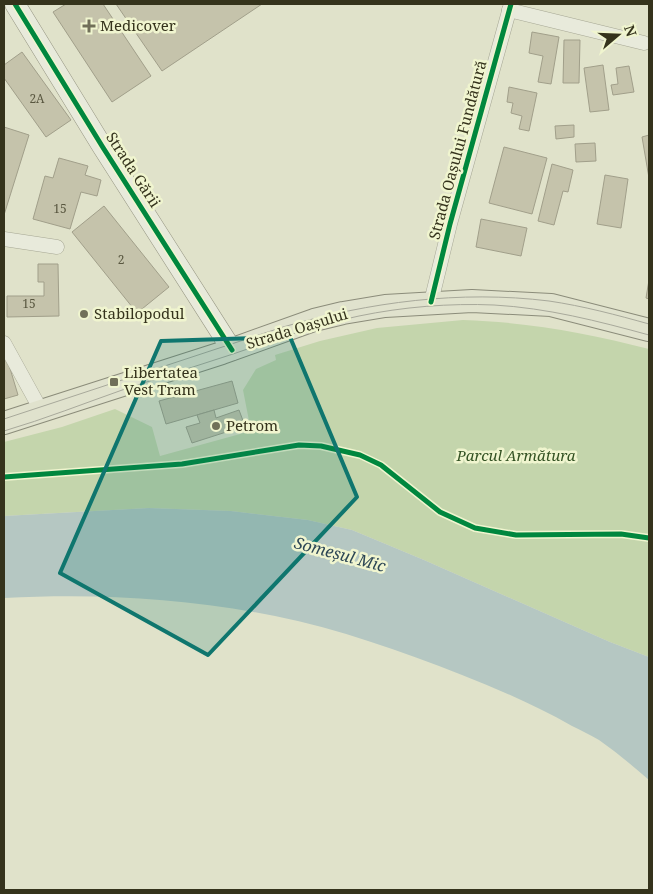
<svg xmlns="http://www.w3.org/2000/svg" width="653" height="894" viewBox="0 0 653 894" font-family="'Noto Serif',serif">
<style>
.green{fill:#c4d5ac}
.water{fill:#b5c7c2}
.building{fill:#c5c3ab;stroke:#a19f8a}
.lines{fill:none;stroke-linecap:round;stroke-linejoin:round}
.street-casing{stroke:#a6a794;stroke-width:15}
.secondary-casing{stroke:#969683;stroke-width:21}
.primary-casing{stroke:#8b8c7a;stroke-width:24}
.street{stroke:#e8eadb;stroke-width:14}
.secondary{stroke:#e8eadb;stroke-width:20}
.primary{stroke:#e0e2cd;stroke-width:22}
.tram{stroke:#a8a99b;stroke-width:1}
.cycleway-casing{stroke:#f0f5cf;stroke-width:8}
.cycleway{stroke:#00873e;stroke-width:5}
.marked{fill:#0f766e;fill-opacity:0.2;stroke:#0f766e;stroke-width:4;stroke-linejoin:round}
.poi-dot{fill:#717059;stroke:#f0f5cf;stroke-width:2}
.labels{text-anchor:middle;stroke-width:5;stroke-linejoin:round;paint-order:stroke}
.number-label{font-size:12px;fill:#595740}
.poi-label{font-size:15px;fill:#35331c;stroke:#f0f5cf;text-anchor:start}
.street-label{font-size:15px;fill:#35331c;stroke:#f0f5cf}
.park-label{font-size:15px;font-style:italic;fill:#335223;stroke:#f0f5cf}
.water-label{font-size:16px;font-style:italic;fill:#2c4655;stroke:#f0f5cf}
</style>
<rect width="100%" height="100%" fill="#e0e2ca"/>
<!-- green -->
<path class="green" d="M463,320C527,322 588,333 649,349V657L610,642L424,560L352,530L308,520L231,511L149,508L4,516V442L62,427L115,409L152,427L160,456L251,431L243,390L256,369L276,360L275,355L320,341L377,328Z"/>
<!-- water -->
<path class="water" d="M149,508L231,511L308,520L352,530L424,560L610,642L649,657V780C633,766 616,752 599,740C590,735 581,730 572,726C537,706 500,690 462,675C401,651 339,629 275,616C185,598 95,593 4,598V516Z"/>
<!-- building -->
<g class="building">
<path d="M66,4H103L151,76L112,102L53,12Z"/>
<path d="M116,4H262L162,71Z"/>
<path d="M532,32L559,37L551,84L538,82L543,56L529,53Z"/>
<path d="M564,40H580L579,83H563Z"/>
<path d="M22,52L71,120L46,137L4,78V65Z"/>
<path d="M603,65L609,110L590,112L584,68Z"/>
<path d="M629,66L634,92L613,95L611,85L618,84L616,68Z"/>
<path d="M509,87L537,93L529,131L519,129L522,116L511,113L513,103L507,102Z"/>
<path d="M574,125V137L556,139L555,126Z"/>
<path d="M4,127L29,135L4,215Z"/>
<path d="M649,135V178L642,137Z"/>
<path d="M595,143L596,161L576,162L575,144Z"/>
<path d="M504,147L547,158L532,214L489,203Z"/>
<path d="M59,158L88,166L85,175L101,180L97,196L81,192L70,229L33,219L45,176L53,178Z"/>
<path d="M552,164L573,170L568,192L563,191L554,225L538,221Z"/>
<path d="M605,175L628,179L621,228L597,224Z"/>
<path d="M104,206L169,287L137,313L72,232Z"/>
<path d="M481,219L527,228L521,256L476,247Z"/>
<path d="M38,264H58L59,316L7,317V296H44V282H38Z"/>
<path d="M649,280V299L646,298Z"/>
<path d="M4,355H6L18,395L4,399Z"/>
<path d="M232,381L238,403L166,424L159,401Z"/>
<path d="M214,410L216,418L239,410L245,426L192,443L186,427L200,423L197,415Z"/>
</g>
<g class="lines">
<!-- street casing -->
<g class="street-casing">
<g id="street">
<path d="M509,10L644,43"/>
<path d="M4,239L57,247"/>
<path d="M431,302L450,224L511,4"/>
<path d="M4,343L42,412"/>
</g>
</g>
<!-- secondary casing -->
<g class="secondary-casing">
<path id="secondary" d="M15,4L102,146L232,350"/>
</g>
<!-- primary casing -->
<g class="primary-casing">
<path id="primary" d="M4,423L222,353L314,320L343,313L385,306L472,301L551,305L649,330"/>
</g>
<!-- street -->
<use href="#street" class="street"/>
<!-- secondary -->
<use href="#secondary" class="secondary"/>
<!-- primary -->
<use href="#primary" class="primary"/>
<!-- tram -->
<g class="tram">
<path d="M4,419L283,327C370,302 460,290 549,301C583,306 617,315 649,324"/>
<path d="M4,431C45,419 85,403 125,389C161,377 197,366 233,354C274,340 316,325 359,316C402,307 450,303 494,305C547,308 598,321 649,335"/>
</g>
<!-- cycleway casing -->
<g class="cycleway-casing">
<g id="cycleway">
<path d="M15,4L102,146L232,350"/>
<path d="M431,302L450,224L511,4"/>
<path d="M4,477L182,464L299,445L321,446L360,455L381,465L440,512L475,528L516,535L621,534L649,538"/>
</g>
</g>
<!-- cycleway -->
<use href="#cycleway" class="cycleway"/>
</g>
<!-- marked area -->
<path class="marked" d="M290,337L357,497L208,655L60,573L161,341Z"/>
<!-- markers -->
<g class="poi-dot">
<path d="M86.5 18.5h5v5h5v5h-5v5h-5v-5h-5v-5h5z"/>
<circle cx="84" cy="314" r="5"/>
<rect x="109" y="377" width="10" height="10" rx="2.5"/>
<circle cx="216" cy="426" r="5"/>
</g>
<g class="labels">
<!-- number labels -->
<g class="number-label">
<text x="37" y="103">2A</text>
<text x="60" y="213">15</text>
<text x="121" y="264">2</text>
<text x="29" y="308">15</text>
</g>
<!-- poi labels -->
<g class="poi-label">
<text x="100" y="31">Medicover</text>
<text x="94" y="319">Stabilopodul</text>
<text x="124" y="378">Libertatea<tspan x="124" dy="17">Vest Tram</tspan></text>
<text x="226" y="431">Petrom</text>
</g>
<!-- street labels -->
<g class="street-label">
<text transform="translate(458 150) rotate(-75)" y="5">Strada Oașului Fundătură</text>
<text transform="translate(133 170) rotate(57)" y="5">Strada Gării</text>
<text transform="translate(297 329) rotate(-17)" y="5">Strada Oașului</text>
</g>
<!-- park labels -->
<g class="park-label">
<text x="516" y="461">Parcul Armătura</text>
</g>
<!-- water labels -->
<g class="water-label">
<text transform="translate(340 554) rotate(15)" y="6">Someșul Mic</text>
</g>
</g>
<!-- border -->
<rect width="653" height="894" fill="none" stroke="#35331c" stroke-width="10"/>
<!-- north arrow -->
<g transform="translate(618 35) rotate(71)" stroke="#f0f5cf" stroke-width="4" paint-order="stroke">
<path d="M0-4L9 19L0 12L-9 19Z" fill="#35331c"/>
<text y="-8" font-size="14" font-weight="bold" text-anchor="middle" fill="#35331c">N</text>
</g>
</svg>
